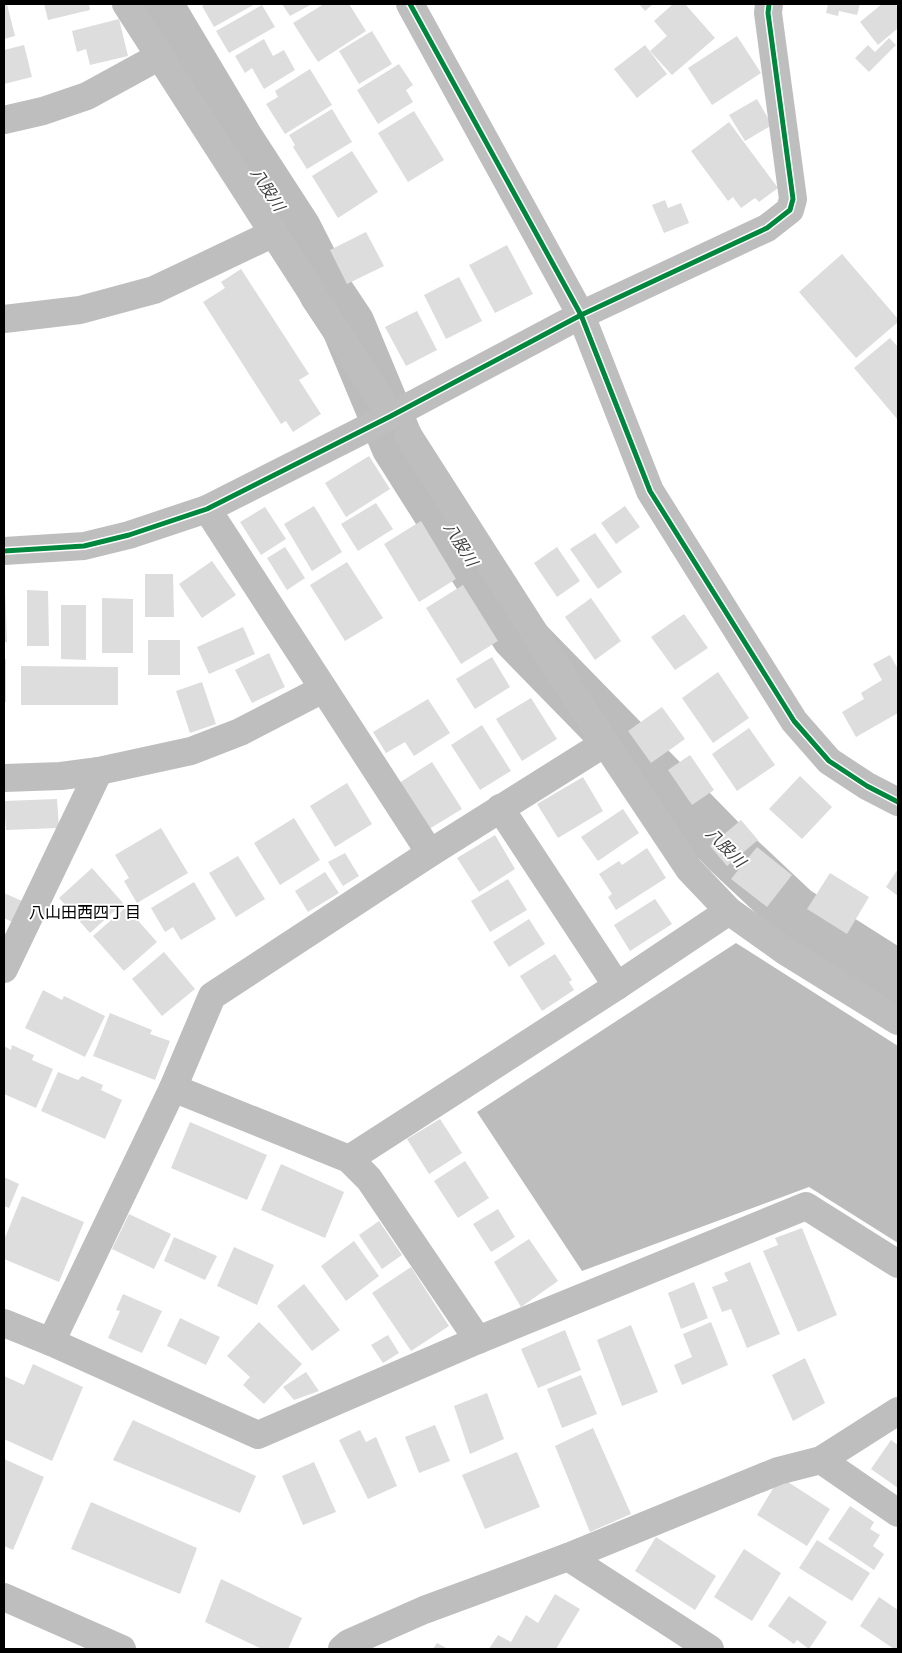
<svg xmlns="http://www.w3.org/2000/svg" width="902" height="1653" viewBox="0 0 902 1653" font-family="'Source Sans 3','Noto Sans JP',sans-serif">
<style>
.water{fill:#bcbcbc}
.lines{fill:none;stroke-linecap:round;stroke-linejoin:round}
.river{stroke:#bcbcbc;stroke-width:54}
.building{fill:#ddd}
.minor{stroke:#bebebe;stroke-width:28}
.cycleway-casing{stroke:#fff;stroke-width:8}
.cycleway{stroke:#00873e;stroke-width:5}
.labels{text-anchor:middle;stroke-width:4;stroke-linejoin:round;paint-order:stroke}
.water-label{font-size:16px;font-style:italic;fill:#414141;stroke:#fff}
.neighbourhood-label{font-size:16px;fill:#000;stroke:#fff}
</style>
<rect width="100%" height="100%" fill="#fff"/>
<!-- water -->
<path class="water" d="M736,943L898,1046V1243L809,1187L582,1271L477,1112Z"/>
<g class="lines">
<!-- river -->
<path class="river" d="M155,4L238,143L295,231L326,292L348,325L398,445L518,635L727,849L794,912L898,978"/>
</g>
<!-- building -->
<g class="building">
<path d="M4,4H7L15,36L4,39Z"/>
<path d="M44,4H89L90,10L48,20Z"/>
<path d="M206,4H255L214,27L202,6Z"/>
<path d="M282,4H312L290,16Z"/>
<path d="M324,4H349L366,31L318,62L293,23Z"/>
<path d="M639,4H653L645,11Z"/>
<path d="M673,4H685L715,38L672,75L650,51L667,36L654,21Z"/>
<path d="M828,4H860L857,15L839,11L838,16L826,13Z"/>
<path d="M882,4H895L898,8V28L878,45L860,22Z"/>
<path d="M262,5L275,27L229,53L216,31Z"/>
<path d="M119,19L128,56L90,65L86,49L77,52L72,31Z"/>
<path d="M372,31L392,64L359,84L339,51Z"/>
<path d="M737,36L761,73L712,105L688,68Z"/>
<path d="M889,38L896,45L869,72L855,58L868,45L875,52Z"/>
<path d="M264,39L273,56L284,50L295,70L264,89L252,68L245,73L235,56Z"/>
<path d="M24,45L32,77L4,84V50Z"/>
<path d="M645,45L667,74L637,98L614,69Z"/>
<path d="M399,64L413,85L406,90L413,102L378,124L357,90Z"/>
<path d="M310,69L332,105L285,134L266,104L278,97L275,91Z"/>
<path d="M757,99L772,125L745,141L729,115Z"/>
<path d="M332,109L352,142L307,169L293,147L295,145L289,135Z"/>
<path d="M414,111L444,160L408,182L378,133Z"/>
<path d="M729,122L778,188L759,202L755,198L741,208L733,197L728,201L691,151Z"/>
<path d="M352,151L378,192L338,218L312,176Z"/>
<path d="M665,200L668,208L681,203L689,223L664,233L652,205Z"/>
<path d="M366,232L384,266L347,284L330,250Z"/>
<path d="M507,245L533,294L495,313L469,265Z"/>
<path d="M842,254L898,319V322L856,358L799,292Z"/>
<path d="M241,269L309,374L299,380L321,414L293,432L286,421L281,424L203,302L225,288L221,282Z"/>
<path d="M459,277L482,321L446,339L424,295Z"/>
<path d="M417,311L437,350L406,366L385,327Z"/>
<path d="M890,338L898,347V420L854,368Z"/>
<path d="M369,456L390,489L346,517L325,483Z"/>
<path d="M376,503L393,529L358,551L341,524Z"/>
<path d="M314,506L342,552L312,571L284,524Z"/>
<path d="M625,506L640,527L616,544L601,523Z"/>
<path d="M265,507L286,539L261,555L240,522Z"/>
<path d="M421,521L456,579L419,602L384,544Z"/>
<path d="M595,533L622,572L598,589L570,549Z"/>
<path d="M285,547L305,578L287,590L267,558Z"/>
<path d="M557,547L580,581L557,597L534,563Z"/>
<path d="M212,561L236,595L202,618L179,584Z"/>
<path d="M347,562L383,618L345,641L310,585Z"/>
<path d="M145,574H173L174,617H145Z"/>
<path d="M463,585L498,641L461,664L426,608Z"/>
<path d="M4,590H5L7,642H4Z"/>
<path d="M27,590L48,591L49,646H27Z"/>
<path d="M102,598L133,599V653H102Z"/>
<path d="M591,598L621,641L595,660L565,617Z"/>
<path d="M61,605H86V660L61,659Z"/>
<path d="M684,614L708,648L675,670L651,637Z"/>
<path d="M243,627L255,654L209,674L197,647Z"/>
<rect x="148" y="640" width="32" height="35"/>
<path d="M269,653L285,687L252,703L235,670Z"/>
<path d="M890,655L898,669V713L856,737L842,712L864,699L861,693L882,680L873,664Z"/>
<path d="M492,657L510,687L475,709L456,679Z"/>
<rect x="4" y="659" width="2" height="43"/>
<path d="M21,666L118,667V705H21Z"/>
<path d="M718,672L749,718L713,743L682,698Z"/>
<path d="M202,682L216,724L190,733L176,691Z"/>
<path d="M531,698L557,739L522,761L496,719Z"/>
<path d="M428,699L450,733L414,756L405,742L386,753L373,732Z"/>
<path d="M662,707L685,739L651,763L628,731Z"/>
<path d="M482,725L511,771L480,790L451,745Z"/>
<path d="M749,728L775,765L737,791L712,754Z"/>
<path d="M690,755L714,790L692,805L668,770Z"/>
<path d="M432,762L462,809L429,829L399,783Z"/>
<path d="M800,776L832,807L802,839L769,809Z"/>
<path d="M583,777L603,811L558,838L537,804Z"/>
<path d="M347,783L372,824L335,847L310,806Z"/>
<path d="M57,799L59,828L6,830L4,801Z"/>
<path d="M623,809L639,833L598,861L581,837Z"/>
<path d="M294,818L320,860L280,885L254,843Z"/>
<path d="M741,820L758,840L727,866L710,846Z"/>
<path d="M161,828L188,873L137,903L124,881L129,878L115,855Z"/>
<path d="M495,835L515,869L479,892L457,858Z"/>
<path d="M757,847L792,875L767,907L731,879Z"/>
<path d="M647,848L666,878L616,910L608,897L612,894L599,874L619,861L622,865Z"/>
<path d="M345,853L359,876L343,886L328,862Z"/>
<path d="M238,856L265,899L236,917L209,873Z"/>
<path d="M92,868L123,903L90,933L59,898Z"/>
<path d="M898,869V896L886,887Z"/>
<path d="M325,872L339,893L308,912L295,891Z"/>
<path d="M830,873L869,897L847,934L807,909Z"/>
<path d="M508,879L527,910L490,932L471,901Z"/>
<path d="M194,882L216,919L181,940L173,927L165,932L151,908Z"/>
<path d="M4,893L22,901L12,922L4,918Z"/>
<path d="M655,899L672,924L630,951L614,925Z"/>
<path d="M126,907L157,942L124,971L93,936Z"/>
<path d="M529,919L545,944L509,967L493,942Z"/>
<path d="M164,952L195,989L162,1016L132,979Z"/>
<path d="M555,954L572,980L569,982L574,990L542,1011L520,976Z"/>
<path d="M43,990L62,1000L64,996L105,1016L85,1057L25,1028Z"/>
<path d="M110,1013L152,1030L150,1034L170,1041L155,1080L93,1056Z"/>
<path d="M12,1045L34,1055L32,1060L53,1069L36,1108L4,1094V1046L11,1050Z"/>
<path d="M58,1072L78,1080L82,1076L103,1085L101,1090L122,1100L105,1139L41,1111Z"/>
<path d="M440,1119L462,1153L429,1174L407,1139Z"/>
<path d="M190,1122L267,1155L247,1200L171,1168Z"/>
<path d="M465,1161L489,1198L458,1218L434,1181Z"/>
<path d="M281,1164L344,1192L325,1238L261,1210Z"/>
<path d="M4,1177L19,1184L9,1208L4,1206Z"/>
<path d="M22,1196L84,1222L59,1282L4,1259V1240Z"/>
<path d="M498,1209L515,1237L491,1252L473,1224Z"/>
<path d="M129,1214L171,1234L154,1269L112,1249Z"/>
<path d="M379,1221L402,1255L382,1269L359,1235Z"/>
<path d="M802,1228L837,1315L798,1332L763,1251L778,1245L775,1238Z"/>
<path d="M174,1237L217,1256L205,1280L164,1261Z"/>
<path d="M529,1239L558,1281L521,1307L494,1262Z"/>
<path d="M354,1241L379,1276L346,1301L321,1266Z"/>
<path d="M234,1247L274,1265L257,1305L217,1286Z"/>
<path d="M750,1262L780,1334L747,1348L731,1309L722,1312L712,1287L728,1281L724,1273Z"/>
<path d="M411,1267L449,1326L411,1351L372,1293Z"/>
<path d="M694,1282L708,1318L681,1329L668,1293Z"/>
<path d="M304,1284L340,1330L312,1351L277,1306Z"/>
<path d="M123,1294L162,1311L142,1353L108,1338L120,1311L116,1310Z"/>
<path d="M180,1318L220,1337L206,1365L167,1346Z"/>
<path d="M259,1322L302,1364L264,1404L243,1385L250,1377L227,1356Z"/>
<path d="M711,1322L728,1365L682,1385L674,1365L692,1357L683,1334Z"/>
<path d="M631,1325L658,1392L622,1406L597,1340Z"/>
<path d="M565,1330L581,1370L538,1388L521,1349Z"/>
<path d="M388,1335L399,1353L383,1363L371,1345Z"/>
<path d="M805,1358L825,1403L793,1421L772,1375Z"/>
<path d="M33,1364L83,1387L52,1461L4,1439V1376L24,1385Z"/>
<path d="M306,1372L319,1391L294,1400L283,1387Z"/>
<path d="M581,1375L597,1414L562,1428L547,1389Z"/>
<path d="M487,1393L504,1439L470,1454L454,1406Z"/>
<path d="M133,1420L256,1476L240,1513L113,1460Z"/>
<path d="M435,1425L450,1461L419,1473L405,1437Z"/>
<path d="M593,1428L631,1514L590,1532L555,1446Z"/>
<path d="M360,1430L366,1442L376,1437L397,1486L368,1499L339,1440Z"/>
<path d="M891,1440L898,1445V1488L871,1469Z"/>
<path d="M517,1452L540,1507L485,1529L462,1475Z"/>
<path d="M4,1459L44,1477L13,1550L4,1546Z"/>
<path d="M314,1462L336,1512L303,1525L282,1476Z"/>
<path d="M780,1477L830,1509L807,1546L757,1515Z"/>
<path d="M91,1502L197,1548L180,1594L71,1549Z"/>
<path d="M850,1506L874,1522L870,1529L880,1535L873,1546L884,1554L874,1570L828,1539Z"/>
<path d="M656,1537L716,1576L695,1610L635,1571Z"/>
<path d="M817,1540L870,1573L852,1601L799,1568Z"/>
<path d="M744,1549L781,1573L752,1621L714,1597Z"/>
<path d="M221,1579L302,1618L288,1649H262L205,1622Z"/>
<path d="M555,1594L580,1609L556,1649H489L498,1635L511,1642L526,1615L538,1623Z"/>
<path d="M789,1596L827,1622L809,1649L797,1640L794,1644L768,1626Z"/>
<path d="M879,1597L898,1610V1649H894L860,1626Z"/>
<path d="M437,1643L448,1649H433Z"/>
</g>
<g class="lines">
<!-- minor -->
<g class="minor">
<path d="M126,4L391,416"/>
<path d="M410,4L581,315L650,491L794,721L829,761L867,786L898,802"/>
<path d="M4,120L43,111L87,96L160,56"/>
<path d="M4,319L80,310L154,290L274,233"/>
<path d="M408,435L605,743L689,869L729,911L785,951L898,1021"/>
<path d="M207,509L430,853"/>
<path d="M4,551L84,546L129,535L207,509L391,416L581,315L767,228L790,210L793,199L768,13L769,4"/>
<path d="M4,778L61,776L99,771L191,751L240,732L323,689"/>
<path d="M500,808L617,986"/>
<path d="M4,969L99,771"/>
<path d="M173,1088L349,1159L369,1179L478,1340L806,1206L898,1264"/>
<path d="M349,1159L617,986L729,911"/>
<path d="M4,1323L51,1342L173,1088L212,996L430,853L605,743"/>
<path d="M51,1342L258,1435L478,1340"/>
<path d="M821,1460L898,1513"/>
<path d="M568,1557L710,1649"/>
<path d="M4,1597L122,1649"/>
<path d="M342,1649L349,1643L424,1610L568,1557L778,1471L821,1460L898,1411"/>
</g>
<!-- cycleway casing -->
<g class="cycleway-casing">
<g id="cycleway">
<path d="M410,4L581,315L650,491L794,721L829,761L867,786L898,802"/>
<path d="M4,551L84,546L129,535L207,509L391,416L581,315L767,228L790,210L793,199L768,13L769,4"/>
</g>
</g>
<!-- cycleway -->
<use href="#cycleway" class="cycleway"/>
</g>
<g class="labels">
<!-- water labels -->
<g class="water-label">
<text transform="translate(268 189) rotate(57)" y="6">八股川</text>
<text transform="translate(461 544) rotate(58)" y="6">八股川</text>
<text transform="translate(726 847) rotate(45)" y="6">八股川</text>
</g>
<!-- neighbourhood labels -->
<g class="neighbourhood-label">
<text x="85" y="918">八山田西四丁目</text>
</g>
</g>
<!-- border -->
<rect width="902" height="1653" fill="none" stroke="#000000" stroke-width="10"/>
</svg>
